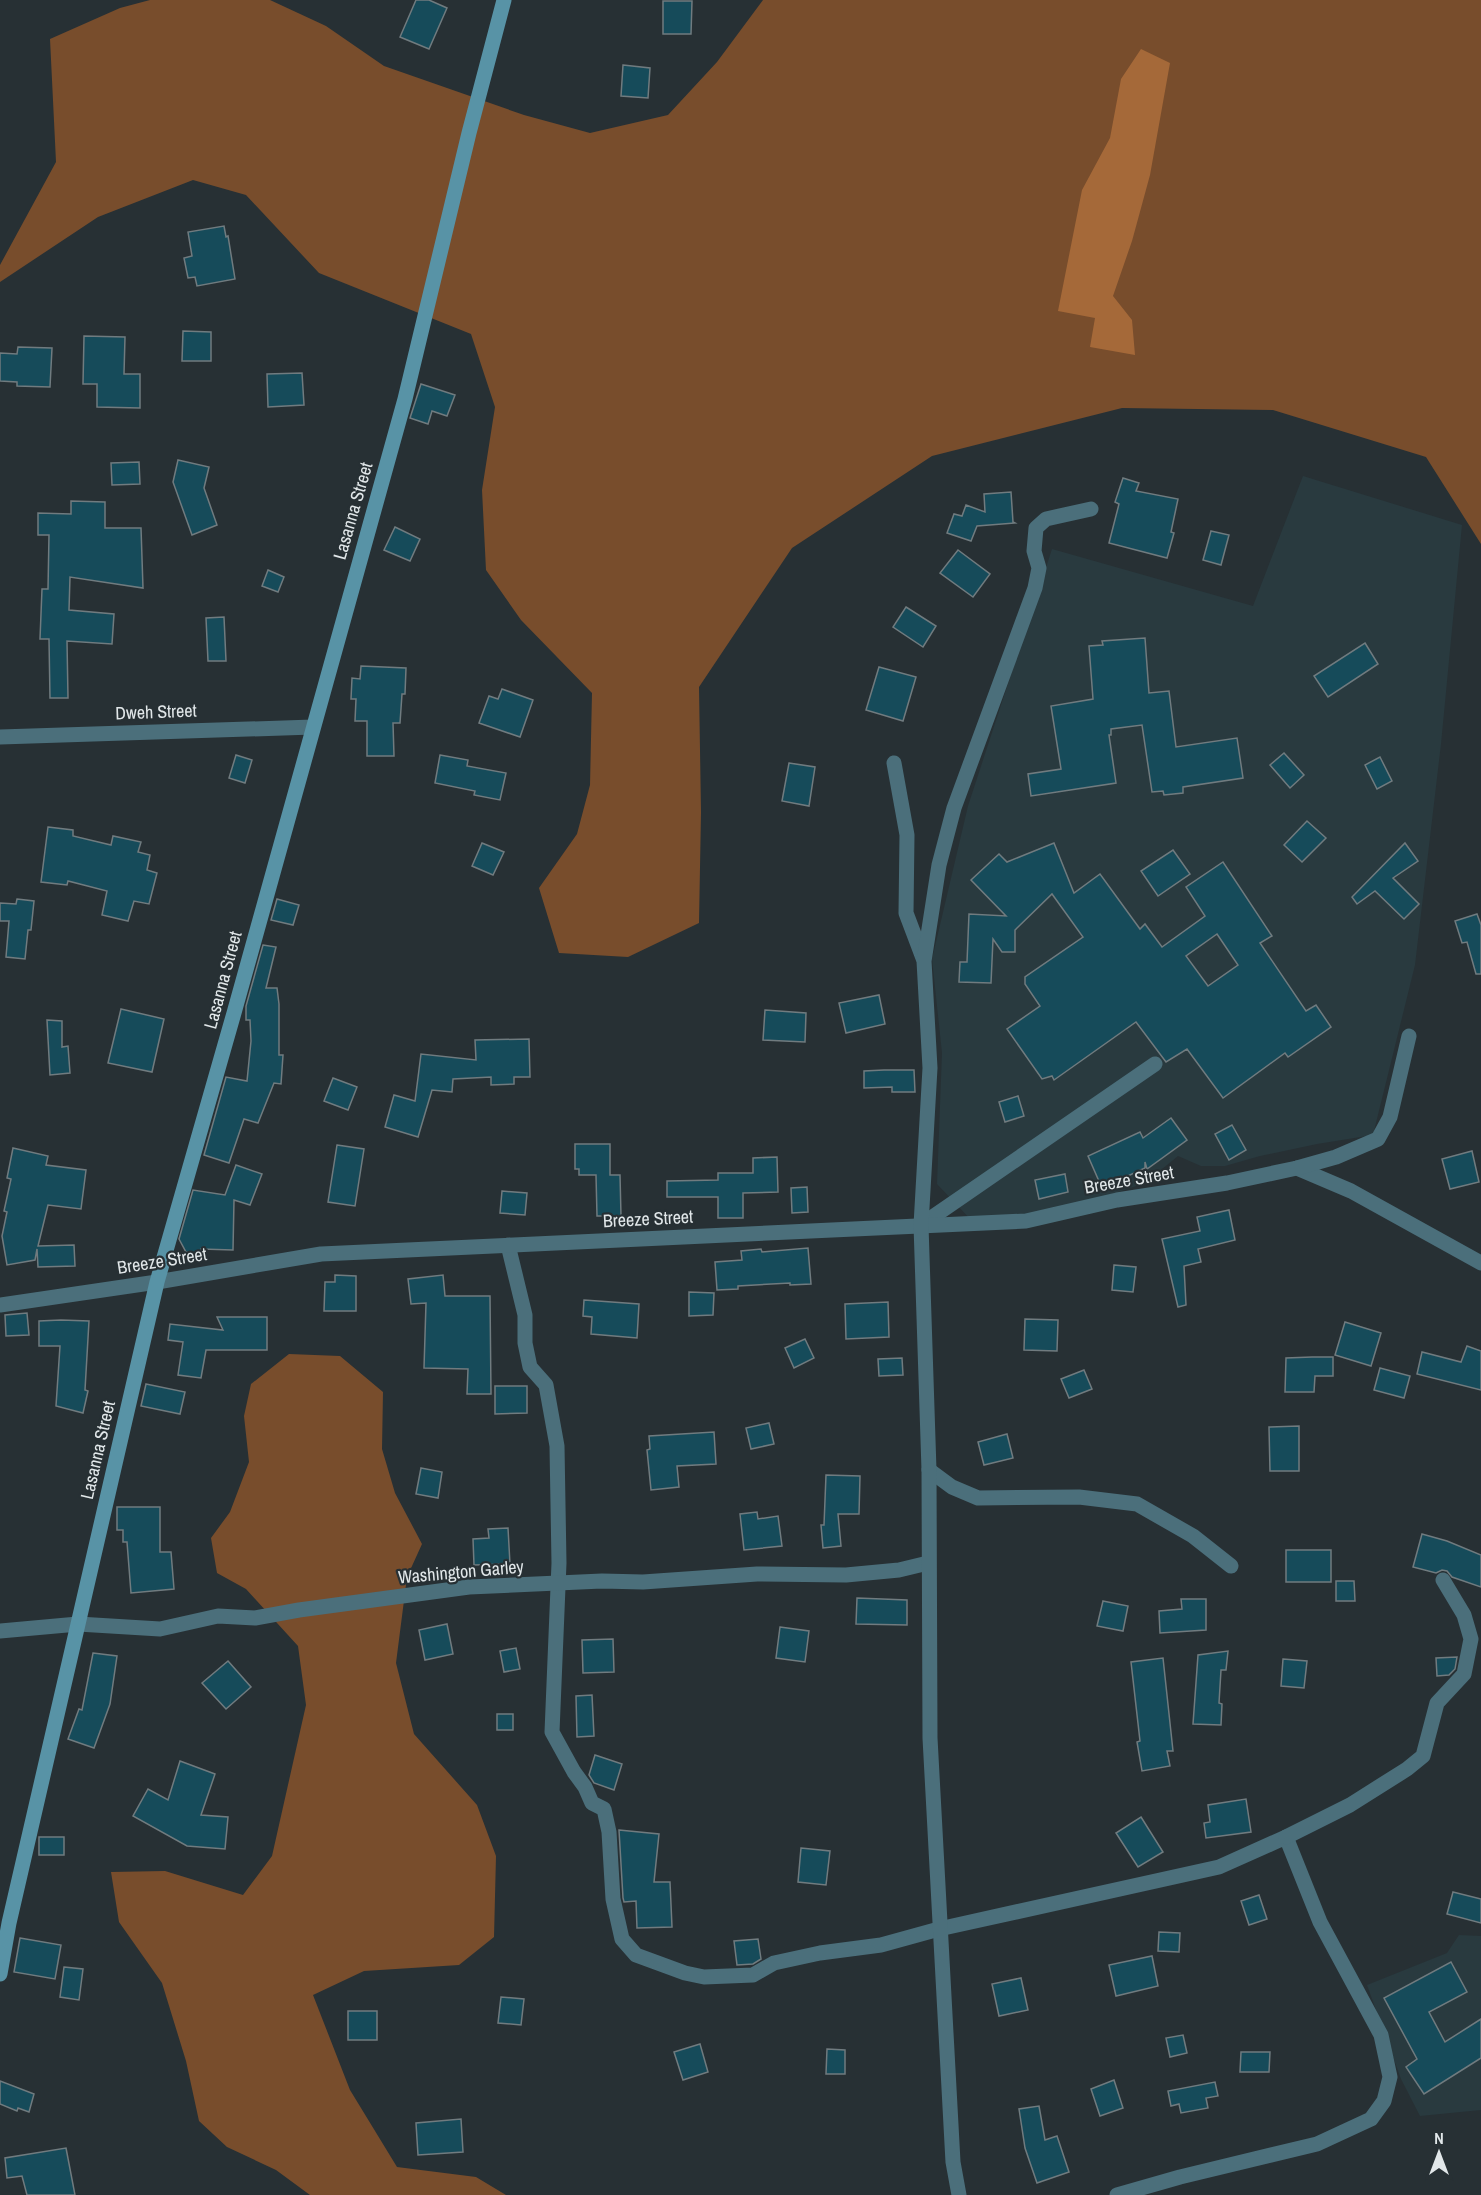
<svg xmlns="http://www.w3.org/2000/svg" width="1481" height="2195" viewBox="0 0 1481 2195" font-family="'Archivo Narrow',sans-serif">
<style>
.built{fill:#293a3f}
.green{fill:#784d2c}
.water{fill:#a56939}
.building{fill:#164b5a;stroke:#707b7f;stroke-width:1.5;fill-rule:evenodd}
.lines{fill:none;stroke-linecap:round;stroke-linejoin:round}
.street{stroke:#4b6f7b;stroke-width:15}
.secondary{stroke:#5893a6;stroke-width:15}
.labels{text-anchor:middle;stroke-width:4.5;stroke-linejoin:round;paint-order:stroke}
.street-label{font-size:18px;fill:#e1e7e9;stroke:#273034}
</style>
<rect width="100%" height="100%" fill="#273034"/>
<!-- built -->
<g class="built">
<path d="M1303,476L1462,525L1441,744L1415,965L1373,1135L1317,1144L1260,1156L1225,1166H1201L1178,1156L1145,1183L1106,1196L1015,1218L973,1222L937,1184L942,1053L932,959L968,806L1052,549L1253,606Z"/>
<path d="M1459,1935L1481,1936V2110L1420,2116L1401,2079L1367,1985L1447,1953Z"/>
</g>
<!-- green -->
<g class="green">
<path d="M150,0H270L326,26L384,66L524,115L590,133L668,115L717,62L763,0H1481V544L1426,457L1273,410L1122,408L932,456L792,548L699,687L701,812L699,923L628,957L559,953L539,888L577,834L590,785L592,693L521,620L486,570L482,490L495,407L471,334L319,273L246,195L193,180L98,217L0,282V265L56,162L50,39L120,8Z"/>
<path d="M289,1354L340,1356L383,1392L382,1449L395,1493L422,1544L407,1577L396,1663L414,1734L477,1805L496,1856L494,1937L459,1965L364,1971L313,1995L350,2090L397,2167L476,2177L506,2195H310L276,2170L227,2147L199,2121L186,2061L162,1983L119,1922L111,1872L165,1871L243,1895L272,1856L306,1705L298,1646L246,1589L217,1573L211,1538L230,1512L249,1462L244,1416L251,1384Z"/>
</g>
<!-- water -->
<path class="water" d="M1141,49L1170,63L1150,175L1132,241L1113,296L1132,320L1135,355L1090,347L1095,318L1058,311L1082,190L1110,138L1121,79Z"/>
<!-- building -->
<g class="building">
<path d="M416,0H429L447,8L429,49L400,37Z"/>
<path d="M663,1H692L691,34H663Z"/>
<path d="M623,65L650,68L648,98L621,96Z"/>
<path d="M224,226L226,237L228,236L235,279L197,286L195,277L188,278L184,258L192,256L188,232Z"/>
<path d="M183,331L211,332V361H182Z"/>
<path d="M84,336L125,337L124,374H140V408L97,407V384H83Z"/>
<path d="M18,347L52,348L50,387L17,386V382L0,381V353L17,354Z"/>
<path d="M302,373L304,405L268,407L267,374Z"/>
<path d="M421,384L455,395L447,416L432,411L428,424L410,418Z"/>
<path d="M178,460L209,467L204,488L217,525L192,535L173,482Z"/>
<path d="M139,462L140,484L112,485L111,463Z"/>
<path d="M1123,478L1139,483L1136,491L1178,499L1171,532L1174,533L1167,558L1109,543L1119,504L1115,502Z"/>
<path d="M1011,492L1013,522L1015,523L977,526L971,541L947,533L954,514L962,516L966,505L985,512L984,494Z"/>
<path d="M71,501L105,502V528H141L143,588L70,577L69,610L114,614L112,644L67,641L68,698H50L49,639H40L42,589H48L49,535H38V513L71,514Z"/>
<path d="M395,527L420,539L410,561L384,550Z"/>
<path d="M1211,531L1229,535L1221,565L1203,560Z"/>
<path d="M958,550L990,574L973,597L940,573Z"/>
<path d="M268,570L284,577L278,592L262,586Z"/>
<path d="M906,607L936,626L923,647L893,627Z"/>
<path d="M224,617L226,661H208L206,618Z"/>
<path d="M1145,638L1149,693L1169,691L1176,747L1237,738L1243,778L1183,787V793L1164,795L1163,791L1152,792L1142,725L1111,729V735H1109L1116,783L1031,796L1028,774L1061,769L1051,706L1093,699L1089,646L1103,645L1102,641Z"/>
<path d="M1365,643L1378,664L1328,697L1314,676Z"/>
<path d="M361,666L406,668L405,694H402L400,723H393L394,756H367V721H355L356,699H351L352,678L360,679Z"/>
<path d="M879,667L916,677L903,721L866,710Z"/>
<path d="M502,689L533,700L520,737L479,723L489,696L498,699Z"/>
<path d="M1284,753L1304,775L1290,788L1270,765Z"/>
<path d="M236,755L252,760L245,783L229,778Z"/>
<path d="M440,755L468,760L467,766L506,773L500,800L474,795L475,791L435,783Z"/>
<path d="M1380,757L1392,781L1377,789L1365,765Z"/>
<path d="M789,763L815,767L809,806L782,801Z"/>
<path d="M1307,821L1326,838L1302,862L1284,845Z"/>
<path d="M48,827L73,830V836L111,845L113,836L141,842L138,852L150,855L147,870L157,873L149,904L134,901L128,921L102,915L107,891L68,881L67,885L41,882Z"/>
<path d="M482,843L504,852L493,875L472,866Z"/>
<path d="M1054,843L1074,893L1100,874L1140,929L1145,924L1162,947L1205,916L1186,887L1223,862L1272,936L1260,943L1306,1011L1316,1005L1331,1027L1288,1057L1285,1053L1223,1098L1187,1049L1166,1062L1136,1022L1054,1080L1052,1076L1042,1079L1007,1029L1040,1006L1025,984V977L1083,937L1052,894L1015,930V952H1002L993,939L991,983L959,982L960,962H967L969,914L1006,916L971,880L999,854L1007,862ZM1217,934L1238,965L1208,986L1186,956Z"/>
<path d="M1405,843L1418,861L1393,878L1419,904L1404,919L1375,891L1357,904L1352,897Z"/>
<path d="M1173,850L1190,874L1158,896L1141,871Z"/>
<path d="M17,899L34,901L31,930H28L25,959L6,957L9,921H0V903L16,904Z"/>
<path d="M277,899L299,905L293,925L271,920Z"/>
<path d="M1477,914L1481,925V974H1476L1467,942L1462,943L1455,921Z"/>
<path d="M263,945L276,947L266,988H277L279,1004V1055H283L281,1084L274,1083L258,1123L244,1119L229,1163L204,1155L226,1077L247,1081L251,1041L250,1020H246V1006Z"/>
<path d="M879,995L885,1024L846,1033L839,1003Z"/>
<path d="M121,1009L164,1019L152,1072L108,1063Z"/>
<path d="M765,1010L806,1013L805,1042L763,1040Z"/>
<path d="M47,1020L62,1021V1047L68,1046L70,1073L50,1075Z"/>
<path d="M529,1039L530,1077H514V1084L491,1085V1077L453,1079L452,1092L432,1090L418,1137L385,1127L394,1095L415,1101L421,1054L476,1060L475,1040Z"/>
<path d="M884,1070H914L915,1092H892V1087L864,1088V1071Z"/>
<path d="M333,1078L357,1087L348,1110L324,1101Z"/>
<path d="M1018,1096L1024,1116L1005,1122L999,1102Z"/>
<path d="M1171,1118L1187,1140L1147,1169L1145,1162V1168L1102,1188L1088,1156L1140,1132L1143,1138Z"/>
<path d="M1232,1125L1246,1150L1229,1160L1215,1134Z"/>
<path d="M575,1144H610V1175H620L621,1216H597L596,1175H579V1169H575Z"/>
<path d="M337,1145L364,1149L355,1206L328,1202Z"/>
<path d="M13,1148L48,1156L46,1165L86,1170L81,1209L48,1205L38,1246L74,1245L75,1266L38,1267L37,1249L35,1260L7,1265L2,1236L7,1212L4,1211L11,1179L7,1178Z"/>
<path d="M1472,1151L1479,1182L1450,1189L1442,1159Z"/>
<path d="M777,1157L778,1192L743,1193V1218H718V1197H667V1181L718,1180V1173H753V1158Z"/>
<path d="M236,1165L262,1174L250,1205L234,1200L233,1250L201,1249V1254L186,1252L179,1239L193,1190L225,1195Z"/>
<path d="M1065,1174L1068,1192L1039,1199L1035,1180Z"/>
<path d="M807,1187L808,1212L792,1213L791,1188Z"/>
<path d="M502,1191L527,1193L525,1215L500,1213Z"/>
<path d="M1229,1210L1235,1240L1198,1249L1201,1262L1184,1266L1186,1305L1178,1307L1162,1239L1200,1231L1197,1217Z"/>
<path d="M808,1248L811,1284L790,1285V1283L738,1286V1289L717,1290L715,1262L742,1260L741,1251L761,1249L762,1252Z"/>
<path d="M1114,1265L1136,1267L1133,1292L1112,1290Z"/>
<path d="M335,1275L356,1276V1311H324L325,1282H335Z"/>
<path d="M443,1275L445,1296H490L491,1394H467L468,1369L424,1368L426,1303L411,1304L408,1279Z"/>
<path d="M689,1292L714,1293L713,1315L689,1316Z"/>
<path d="M584,1300L639,1304L637,1338L591,1334L592,1317L583,1316Z"/>
<path d="M888,1302L889,1337L846,1339L845,1304Z"/>
<path d="M27,1313L29,1335L6,1336L5,1315Z"/>
<path d="M217,1317H267V1350H206L201,1378L178,1375L183,1342L168,1340L170,1324L223,1330Z"/>
<path d="M1025,1319L1058,1320L1057,1351L1024,1350Z"/>
<path d="M61,1320L89,1321L85,1390L88,1391L83,1413L56,1406L60,1346H39V1321Z"/>
<path d="M1345,1322L1381,1333L1371,1366L1335,1355Z"/>
<path d="M805,1339L814,1358L794,1368L785,1348Z"/>
<path d="M1467,1346L1481,1351V1390L1417,1374L1422,1352L1461,1362Z"/>
<path d="M1312,1357H1333V1376H1315L1314,1392H1285L1286,1358Z"/>
<path d="M902,1358L903,1375L879,1376L878,1359Z"/>
<path d="M1380,1368L1410,1376L1404,1398L1374,1390Z"/>
<path d="M1084,1370L1092,1389L1069,1398L1061,1379Z"/>
<path d="M146,1384L185,1392L180,1414L141,1406Z"/>
<path d="M495,1386H527V1413L495,1414Z"/>
<path d="M769,1423L774,1444L751,1449L746,1428Z"/>
<path d="M1299,1426V1471H1270L1269,1427Z"/>
<path d="M714,1432L716,1464L677,1466L679,1487L651,1490L647,1450L650,1449L649,1436Z"/>
<path d="M1007,1434L1013,1458L984,1465L978,1442Z"/>
<path d="M421,1468L442,1472L438,1498L416,1494Z"/>
<path d="M826,1475L860,1476L859,1514H838L841,1546L823,1548L821,1525H824Z"/>
<path d="M117,1507H160V1552H171L174,1589L131,1593L127,1542H123V1530H117Z"/>
<path d="M757,1512L758,1519L778,1516L782,1546L744,1550L740,1514Z"/>
<path d="M508,1528L510,1564L474,1565L473,1539L489,1538L488,1529Z"/>
<path d="M1422,1534L1447,1541L1481,1555V1587L1452,1577L1447,1571L1442,1570L1436,1573L1413,1567Z"/>
<rect x="1286" y="1550" width="45" height="32"/>
<path d="M1336,1581H1354L1355,1601H1336Z"/>
<path d="M857,1598L907,1600V1625L856,1624Z"/>
<path d="M1181,1599H1206V1630L1160,1633L1159,1611L1182,1609Z"/>
<path d="M1103,1601L1128,1606L1123,1631L1097,1626Z"/>
<path d="M447,1624L453,1654L425,1660L419,1630Z"/>
<path d="M780,1627L809,1631L805,1662L776,1658Z"/>
<path d="M613,1639L614,1672L583,1673L582,1640Z"/>
<path d="M516,1648L520,1669L504,1672L500,1651Z"/>
<path d="M1228,1651L1226,1670H1221L1219,1703L1222,1704L1221,1725L1193,1724L1198,1655Z"/>
<path d="M93,1653L117,1656L110,1704L94,1748L68,1739L79,1709L82,1710Z"/>
<path d="M1457,1657L1455,1669L1449,1675L1437,1676L1436,1658Z"/>
<path d="M1163,1658L1173,1751H1167L1170,1766L1142,1771L1137,1742L1140,1741L1131,1662Z"/>
<path d="M1283,1659L1307,1661L1304,1688L1281,1686Z"/>
<path d="M228,1661L251,1687L226,1709L202,1683Z"/>
<path d="M592,1695L594,1736L577,1737L576,1696Z"/>
<rect x="497" y="1714" width="16" height="16"/>
<path d="M595,1755L622,1764L614,1790L594,1783L589,1775Z"/>
<path d="M180,1761L215,1774L201,1815L228,1817L225,1849L187,1846L133,1816L148,1789L168,1800Z"/>
<path d="M1246,1799L1251,1832L1206,1838L1204,1823L1210,1822L1208,1805Z"/>
<path d="M1141,1817L1163,1852L1138,1867L1116,1833Z"/>
<path d="M619,1830L659,1834L654,1882H670L672,1927L637,1928L636,1901L624,1902L623,1898Z"/>
<rect x="39" y="1837" width="25" height="18"/>
<path d="M801,1848L830,1851L826,1885L798,1882Z"/>
<path d="M1453,1892L1481,1899V1923L1447,1914Z"/>
<path d="M1259,1895L1267,1919L1249,1925L1241,1901Z"/>
<path d="M1159,1932L1180,1933L1179,1952L1158,1951Z"/>
<path d="M20,1938L61,1945L55,1979L14,1972Z"/>
<path d="M758,1939L761,1959L753,1964L737,1965L734,1941Z"/>
<path d="M1152,1956L1158,1986L1116,1996L1109,1965Z"/>
<path d="M1451,1962L1467,1992L1429,2012L1445,2042L1481,2019V2058L1424,2094L1406,2067L1417,2059L1384,1998Z"/>
<path d="M64,1967L83,1969L79,2000L60,1997Z"/>
<path d="M1021,1978L1028,2010L999,2016L992,1984Z"/>
<path d="M501,1997L524,1999L521,2025L498,2023Z"/>
<rect x="348" y="2011" width="29" height="29"/>
<path d="M1183,2035L1187,2053L1170,2057L1166,2038Z"/>
<path d="M700,2044L708,2072L683,2080L674,2052Z"/>
<path d="M827,2049L845,2050V2074H826Z"/>
<path d="M1241,2052H1270L1269,2072H1240Z"/>
<path d="M1114,2080L1123,2108L1100,2116L1091,2089Z"/>
<path d="M0,2081L34,2094L29,2112L18,2108L17,2111L0,2104Z"/>
<path d="M1215,2082L1218,2096L1206,2098L1208,2108L1181,2113L1179,2104L1171,2106L1168,2091Z"/>
<path d="M1039,2106L1045,2140L1057,2136L1069,2172L1037,2183L1025,2148L1019,2109Z"/>
<path d="M461,2119L463,2152L418,2155L416,2123Z"/>
<path d="M66,2148L75,2195H27L22,2176L7,2178L5,2158Z"/>
</g>
<g class="lines">
<!-- street -->
<g class="street">
<path d="M0,737L313,727"/>
<path d="M894,763L907,835L906,913L923,958"/>
<path d="M1297,1168L1351,1191L1481,1263"/>
<path d="M921,1225L1155,1064"/>
<path d="M508,1245L525,1315V1343L530,1367L546,1385L557,1446L559,1563L552,1732L574,1772L585,1787L592,1803L604,1809L609,1832L613,1899L622,1939L636,1955L685,1973L704,1977L753,1975L774,1963L820,1953L881,1945L939,1929L1219,1867L1286,1837L1320,1922L1381,2035L1390,2077L1384,2101L1371,2119L1317,2144L1180,2177L1117,2195"/>
<path d="M0,1305L157,1282L321,1254L1026,1221L1117,1200L1227,1183L1297,1168L1336,1157L1378,1139L1390,1117L1409,1036"/>
<path d="M929,1470L952,1487L978,1498L1079,1497L1137,1504L1193,1536L1231,1566"/>
<path d="M0,1631L78,1624L160,1629L218,1616L255,1618L299,1610L469,1587L602,1581L643,1582L757,1574L846,1575L899,1570L928,1563"/>
<path d="M1286,1837L1350,1805L1407,1769L1423,1756L1437,1703L1464,1674L1471,1639L1464,1615L1443,1580"/>
<path d="M959,2195L953,2162L930,1738L929,1470L921,1225L930,1068L924,961L939,865L954,808L1035,588L1039,568L1034,551L1036,528L1046,519L1091,509"/>
</g>
<!-- secondary -->
<path class="secondary" d="M0,1974L9,1923L157,1282L234,1013L405,399L469,133L504,0"/>
</g>
<g class="labels">
<!-- street labels -->
<g class="street-label">
<text transform="translate(353 511) rotate(-74)" y="6">Lasanna Street</text>
<text transform="translate(156 712) rotate(-2)" y="6">Dweh Street</text>
<text transform="translate(223 980) rotate(-75)" y="6">Lasanna Street</text>
<text transform="translate(1129 1180) rotate(-10)" y="6">Breeze Street</text>
<text transform="translate(648 1219) rotate(-3)" y="6">Breeze Street</text>
<text transform="translate(162 1261) rotate(-9)" y="6">Breeze Street</text>
<text transform="translate(98 1450) rotate(-77)" y="6">Lasanna Street</text>
<text transform="translate(461 1572) rotate(-5)" y="6">Washington Garley</text>
</g>
</g>
<!-- north arrow -->
<g transform="translate(1439 2153)" stroke="#273034" stroke-width="4.5" paint-order="stroke">
<path d="M0-4.5L10 22L0 15L-10 22Z" fill="#e1e7e9"/>
<text y="-9" font-size="16" font-weight="bold" text-anchor="middle" fill="#e1e7e9">N</text>
</g>
</svg>
